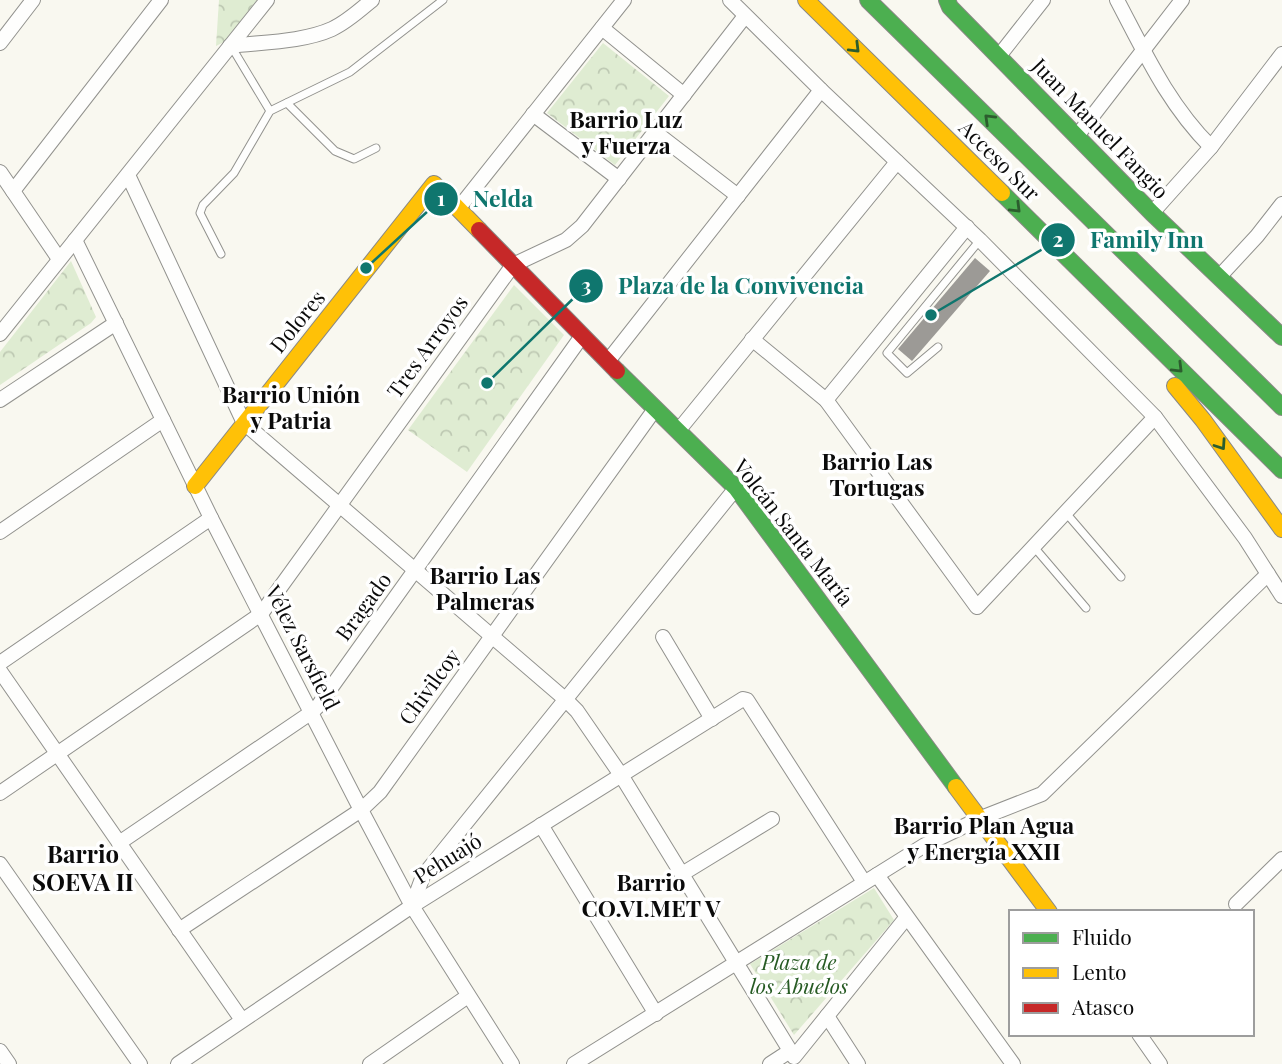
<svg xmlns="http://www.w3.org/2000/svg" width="1282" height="1064" viewBox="0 0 1282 1064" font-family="'Playfair Display',serif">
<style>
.park{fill:url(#park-crowns)}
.building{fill:#9c9a96}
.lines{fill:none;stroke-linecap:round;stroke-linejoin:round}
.lane-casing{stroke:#92928e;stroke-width:9}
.street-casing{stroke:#92928e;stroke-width:16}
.fast-casing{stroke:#898885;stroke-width:18}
.slow-casing{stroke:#898885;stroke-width:18}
.jam-casing{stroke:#898885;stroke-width:18}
.lane{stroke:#fefefd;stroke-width:7}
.street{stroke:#fefefd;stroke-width:14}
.fast{stroke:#4caf50;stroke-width:16}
.slow{stroke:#ffc107;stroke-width:16}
.jam{stroke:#c62828;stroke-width:16}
.oneway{stroke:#2c5d2e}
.labels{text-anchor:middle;stroke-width:7;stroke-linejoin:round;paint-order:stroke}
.street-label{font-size:21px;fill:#0b0b0b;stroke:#fff}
.park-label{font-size:21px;font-style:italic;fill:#275b24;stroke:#fff}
.neighbourhood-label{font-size:23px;font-weight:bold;fill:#0b0b0b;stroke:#fff}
.quarter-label{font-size:24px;font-weight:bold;fill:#0b0b0b;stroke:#fff}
.leader{fill:none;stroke:#0f766e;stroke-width:2.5}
.callout-dot{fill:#0f766e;stroke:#fff;stroke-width:2.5}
.mark-label{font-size:21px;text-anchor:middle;font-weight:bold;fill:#fff}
.callout-label{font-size:23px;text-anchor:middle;font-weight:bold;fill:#0f766e;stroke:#fff;stroke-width:7;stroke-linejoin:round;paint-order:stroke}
</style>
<defs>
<pattern id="park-crowns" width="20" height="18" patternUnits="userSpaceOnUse" patternTransform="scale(1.75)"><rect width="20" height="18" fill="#dfecd2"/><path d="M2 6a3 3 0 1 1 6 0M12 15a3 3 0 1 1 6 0" fill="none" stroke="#bec9b3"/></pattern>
</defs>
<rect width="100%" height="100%" fill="#f9f8f0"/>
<!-- park -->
<g class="park">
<path d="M219,0H257L224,42L216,46Z"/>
<path d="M603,43L669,96L615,165L547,113Z"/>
<path d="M71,261L96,317L91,323L0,385V352Z"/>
<path d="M514,285L564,335L467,472L408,430Z"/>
<path d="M874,888L894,920L794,1035L750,964Z"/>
</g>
<!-- building -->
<path class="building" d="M975,258L990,271L912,361L898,349Z"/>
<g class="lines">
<!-- lane casing -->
<g class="lane-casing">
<g id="lane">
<path d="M231,46L270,111"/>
<path d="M287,103L335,151L354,159L376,148"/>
<path d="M221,254L200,213L203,205L234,173L270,111L350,72L443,0"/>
<path d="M938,347L907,373L887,353L980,240"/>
<path d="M1066,513L1121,577"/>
<path d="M1034,547L1086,608"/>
</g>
</g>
<!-- street casing -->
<g class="street-casing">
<g id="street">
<path d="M730,0L821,90L980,240L1155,417L1245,538L1282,596"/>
<path d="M1117,0C1145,53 1168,104 1211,147"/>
<path d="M602,28L684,95"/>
<path d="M0,43L33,0"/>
<path d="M230,46C263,42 303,42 332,29C347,22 360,10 372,0"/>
<path d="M999,56L1043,0"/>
<path d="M533,114L619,179"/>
<path d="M655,132L738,196"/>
<path d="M1077,136L1182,0"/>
<path d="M0,172L59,259"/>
<path d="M128,175L244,423L565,699L577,711L621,775L794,1057L906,918"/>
<path d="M13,191L161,0"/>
<path d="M458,209L624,0"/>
<path d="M1152,213L1211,147L1282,54"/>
<path d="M75,240L211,518L361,810L412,906L512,1064"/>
<path d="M1219,277L1257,236L1282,204"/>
<path d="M0,334L267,0"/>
<path d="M752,339L826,400L977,607L1155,417"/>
<path d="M608,361L821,90"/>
<path d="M0,400L116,323"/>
<path d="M826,400L967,227"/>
<path d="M678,431L897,162"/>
<path d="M0,532L163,420"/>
<path d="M663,637L712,719"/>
<path d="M0,663L211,518"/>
<path d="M0,671L242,1020"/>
<path d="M0,793L261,614L513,265L566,240L582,226L745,16"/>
<path d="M541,825L656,1014"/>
<path d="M119,843L312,712L318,706L582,336"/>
<path d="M0,864L140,1064"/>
<path d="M682,874L772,819"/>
<path d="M877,875L1013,1064"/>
<path d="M1236,904L1282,859"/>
<path d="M412,906L423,876L736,488"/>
<path d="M179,930L361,810L380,792L655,409"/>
<path d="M827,1016L858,1064"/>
<path d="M1139,1034L1160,1064"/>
<path d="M0,1051L9,1064"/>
<path d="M178,1064L412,906L743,699L747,700L864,882"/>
<path d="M370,1064L468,996"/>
<path d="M574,1064L925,845L981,818L1042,794L1268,574"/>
<path d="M770,1064L790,1051"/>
</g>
</g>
<!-- fast casing -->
<g class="fast-casing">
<g id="fast">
<path d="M868,0L1282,407"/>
<path d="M947,0L950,7L1152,213L1282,337"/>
<path d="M1002,193L1282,470"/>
<path d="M617,371L736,488L956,787"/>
</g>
</g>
<!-- slow casing -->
<g class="slow-casing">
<g id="slow">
<path d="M806,0L1002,193"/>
<path d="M1175,386L1203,420L1282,529"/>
<path d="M195,486L434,184L479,230"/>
<path d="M956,787L1049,912"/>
</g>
</g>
<!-- jam casing -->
<g class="jam-casing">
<path id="jam" d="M479,230L617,371"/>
</g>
<!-- lane -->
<use href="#lane" class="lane"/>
<!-- street -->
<use href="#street" class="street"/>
<!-- fast -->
<use href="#fast" class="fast"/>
<!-- slow -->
<use href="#slow" class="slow"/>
<!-- jam -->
<use href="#jam" class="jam"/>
</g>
<!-- one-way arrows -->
<defs><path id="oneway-chevron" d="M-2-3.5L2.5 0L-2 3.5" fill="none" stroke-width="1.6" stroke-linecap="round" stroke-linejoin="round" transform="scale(1.75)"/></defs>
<g class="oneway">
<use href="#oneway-chevron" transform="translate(855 48) rotate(45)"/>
<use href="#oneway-chevron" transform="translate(989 119) rotate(-136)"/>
<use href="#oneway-chevron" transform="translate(1016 208) rotate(45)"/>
<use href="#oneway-chevron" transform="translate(1178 368) rotate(45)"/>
<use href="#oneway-chevron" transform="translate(1221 445) rotate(56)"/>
</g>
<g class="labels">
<!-- street labels -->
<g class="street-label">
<text transform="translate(1100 129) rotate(46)" y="7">Juan Manuel Fangio</text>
<text transform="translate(999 161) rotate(45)" y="7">Acceso Sur</text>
<text transform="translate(298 322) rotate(-51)" y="7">Dolores</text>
<text transform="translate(428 347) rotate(-54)" y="7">Tres Arroyos</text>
<text transform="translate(793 533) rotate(52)" y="7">Volcán Santa María</text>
<text transform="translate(364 607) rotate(-54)" y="7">Bragado</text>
<text transform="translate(302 648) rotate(63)" y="7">Vélez Sarsfield</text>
<text transform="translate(430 687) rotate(-54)" y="7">Chivilcoy</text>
<text transform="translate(448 859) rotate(-32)" y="7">Pehuajó</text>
</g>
<!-- park labels -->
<g class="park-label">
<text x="799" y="970">Plaza de<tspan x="799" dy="24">los Abuelos</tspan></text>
</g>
<!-- neighbourhood labels -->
<g class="neighbourhood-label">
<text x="626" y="128">Barrio Luz<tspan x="626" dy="26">y Fuerza</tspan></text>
<text x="291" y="403">Barrio Unión<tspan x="291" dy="26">y Patria</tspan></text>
<text x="877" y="470">Barrio Las<tspan x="877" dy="26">Tortugas</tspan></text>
<text x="485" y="584">Barrio Las<tspan x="485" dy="26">Palmeras</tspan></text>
<text x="984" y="834">Barrio Plan Agua<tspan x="984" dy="26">y Energía XXII</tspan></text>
<text x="651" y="891">Barrio<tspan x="651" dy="26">CO.VI.MET V</tspan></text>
</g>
<!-- quarter labels -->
<g class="quarter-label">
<text x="83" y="863">Barrio<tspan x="83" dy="28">SOEVA II</tspan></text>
</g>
</g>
<!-- callouts -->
<path class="leader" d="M366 268L441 199M931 315L1058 240M487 383L586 286"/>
<g class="callout-dot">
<circle cx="366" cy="268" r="7"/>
<circle cx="931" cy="315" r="7"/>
<circle cx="487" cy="383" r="7"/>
<circle cx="441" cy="199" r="18"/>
<circle cx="1058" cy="240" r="18"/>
<circle cx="586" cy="286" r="18"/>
</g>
<g class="mark-label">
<text x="441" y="206">1</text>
<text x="1058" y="247">2</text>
<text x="586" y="293">3</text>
</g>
<g class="callout-label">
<text x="503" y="207">Nelda</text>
<text x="1147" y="248">Family Inn</text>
<text x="741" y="294">Plaza de la Convivencia</text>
</g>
<!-- legend -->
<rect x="1009" y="910" width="245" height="126" fill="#ffffff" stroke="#9d9d9d" stroke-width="2"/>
<rect x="1023" y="933" width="35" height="10" fill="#4caf50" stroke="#9d9d9d" stroke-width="2"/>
<text x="1072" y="945" font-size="21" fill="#0b0b0b">Fluido</text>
<rect x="1023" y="968" width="35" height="10" fill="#ffc107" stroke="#9d9d9d" stroke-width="2"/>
<text x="1072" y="980" font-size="21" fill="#0b0b0b">Lento</text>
<rect x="1023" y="1003" width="35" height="10" fill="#c62828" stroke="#9d9d9d" stroke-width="2"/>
<text x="1072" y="1015" font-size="21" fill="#0b0b0b">Atasco</text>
</svg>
